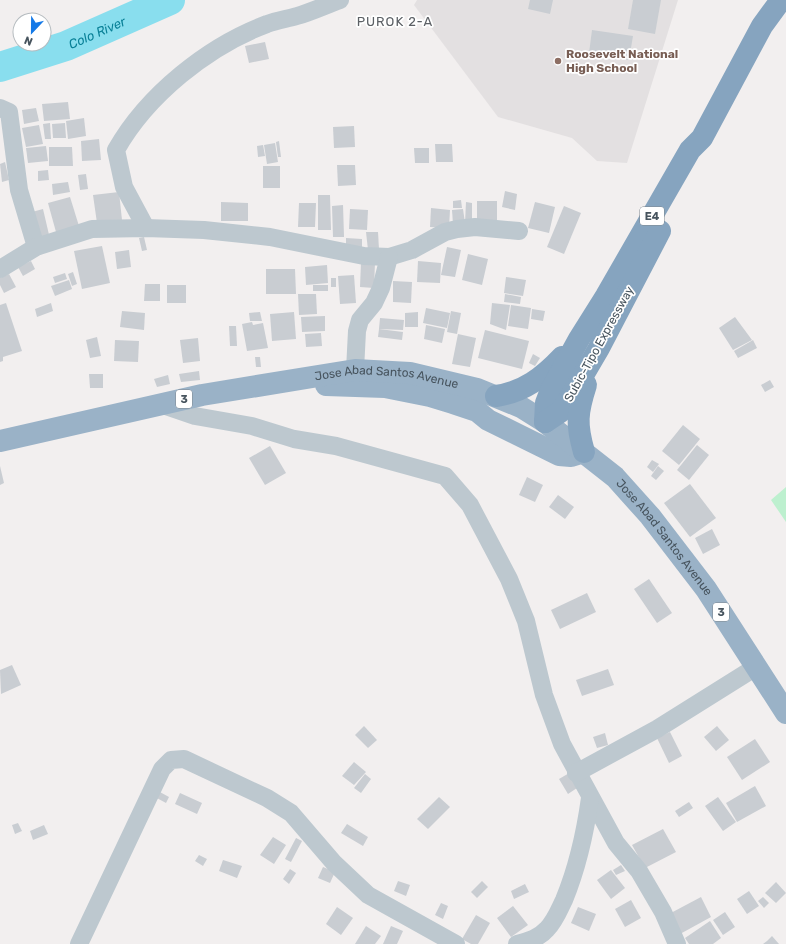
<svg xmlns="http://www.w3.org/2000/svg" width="786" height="944" viewBox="0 0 786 944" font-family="Rubik,sans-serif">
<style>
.education{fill:#e3e0e1}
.green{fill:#bdf0cf}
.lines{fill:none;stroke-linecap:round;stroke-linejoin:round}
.river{stroke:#89deee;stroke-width:30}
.building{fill:#c9cdd2}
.minor{stroke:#bdc8cf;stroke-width:18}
.trunk{stroke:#9ab2c7;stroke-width:22}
.motorway{stroke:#86a4bf;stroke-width:22}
.education-dot{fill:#8d6e63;stroke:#fff;stroke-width:1.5}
.labels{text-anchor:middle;stroke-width:3.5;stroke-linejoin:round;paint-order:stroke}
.shield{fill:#fff;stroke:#7e878e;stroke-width:1}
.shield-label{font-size:11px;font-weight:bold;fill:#47545e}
.education-label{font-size:12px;font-weight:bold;fill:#785e54;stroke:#fff;text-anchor:start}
.street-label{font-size:12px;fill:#47545e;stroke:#fff}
.neighbourhood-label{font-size:13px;letter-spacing:1px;fill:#5c6065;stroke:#fff}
.water-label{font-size:13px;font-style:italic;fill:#098097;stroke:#fff}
</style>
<rect width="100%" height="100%" fill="#f2efef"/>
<!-- education -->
<path class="education" d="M417,0H678L627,163L597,161L572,138L498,117L414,5Z"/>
<!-- green -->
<path class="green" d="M786,487V522L771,500Z"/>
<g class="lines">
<!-- river -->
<path class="river" id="s1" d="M0,67L66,46L170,0"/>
</g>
<!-- building -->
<g class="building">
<path d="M530,0H553L550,14L528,9Z"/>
<path d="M633,0H661L655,34L628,29Z"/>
<path d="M592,30L633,36L629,60L589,53Z"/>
<path d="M265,42L269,59L249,63L245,46Z"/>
<path d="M68,102L70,119L44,121L42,104Z"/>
<path d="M36,108L39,121L24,124L22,110Z"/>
<path d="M84,118L86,136L68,139L66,121Z"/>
<path d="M50,123L51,139H45L43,124Z"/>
<path d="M65,123L66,138H53L52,124Z"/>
<path d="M39,125L43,144L26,147L22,128Z"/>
<path d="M354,126L355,147L334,148L333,127Z"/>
<path d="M99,139L101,160L82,161L81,141Z"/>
<path d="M279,141L281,157H278L276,142Z"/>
<path d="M275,143L278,162L267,164L264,145Z"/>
<path d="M435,144H452L453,162H436Z"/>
<path d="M263,145L265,156L258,157L257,146Z"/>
<path d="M46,146L48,161L28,163L26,148Z"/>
<path d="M49,147H72L73,166H49Z"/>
<path d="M414,148H429V163H415Z"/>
<path d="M5,162L9,180L2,182L0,164Z"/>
<path d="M337,165H355L356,185L338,186Z"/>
<rect x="263" y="166" width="17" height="22"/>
<path d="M48,170L49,180L38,181V171Z"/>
<path d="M86,174L88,189L80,190L78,175Z"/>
<path d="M68,182L70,192L53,195L52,184Z"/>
<path d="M505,191L517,194L515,210L502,207Z"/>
<path d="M119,192L122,220L97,223L93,195Z"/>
<path d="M318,195H330L331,230H318Z"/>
<path d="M70,197L79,226L56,232L48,203Z"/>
<path d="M461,200L462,208H453V201Z"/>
<rect x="477" y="201" width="20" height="22"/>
<path d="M221,202L248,203V221H221Z"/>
<path d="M466,202L472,203V223H465Z"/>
<path d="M535,202L555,207L549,233L528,228Z"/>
<path d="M299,203H316L315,227H298Z"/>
<path d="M343,205L344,237H333L332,206Z"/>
<path d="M564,206L581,213L564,254L547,247Z"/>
<path d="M431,208L450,210L449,228L430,227Z"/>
<path d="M43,209L50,239L39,241L32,212Z"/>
<path d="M350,209L368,210L367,230L349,229Z"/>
<path d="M463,209L465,223L453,224L452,210Z"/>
<path d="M366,232H378L379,249L368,250Z"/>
<path d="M144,237L147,250L142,251L139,238Z"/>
<path d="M346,238L362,239V249L346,248Z"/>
<path d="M102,246L110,283L82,289L74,251Z"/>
<path d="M447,247L461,250L455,277L441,275Z"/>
<path d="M129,250L131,267L117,269L115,252Z"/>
<path d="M468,254L488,259L482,285L462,280Z"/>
<path d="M31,261L35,269L23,276L18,267Z"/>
<path d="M418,261L441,263L440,283L417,282Z"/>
<path d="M361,262H375L374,288L360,287Z"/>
<path d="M327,265L328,283L306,285L305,267Z"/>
<path d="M266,269H295L296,294H266Z"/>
<path d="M73,272L77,284L72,286L68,274Z"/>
<path d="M65,273L67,279L55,283L53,277Z"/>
<path d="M9,274L16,287L4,293L0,285V278Z"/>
<path d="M354,275L356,303L340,304L338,276Z"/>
<path d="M506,277L526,280L523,296L504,293Z"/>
<rect x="331" y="278" width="5" height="9"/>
<path d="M69,280L72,289L55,296L51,286Z"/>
<path d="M393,281L412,282L411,303L393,302Z"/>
<path d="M145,284H160V301H144Z"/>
<rect x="167" y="285" width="19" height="18"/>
<rect x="313" y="285" width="15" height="6"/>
<path d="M298,294H316L317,314L299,315Z"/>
<path d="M505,294L521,297L520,304L504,302Z"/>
<path d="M6,303L22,351L3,357V361L0,362V305Z"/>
<path d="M51,303L53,311L37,317L35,309Z"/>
<path d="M492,303L510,305L506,330L490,324Z"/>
<path d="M511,305L531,308L528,329L508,326Z"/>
<path d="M426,308L450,313L447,328L423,323Z"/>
<path d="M532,309L545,311L543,321L531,319Z"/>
<path d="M122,311L145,313L144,330L120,327Z"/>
<path d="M451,311L461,313L457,334L447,332Z"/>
<path d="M260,312L262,321H250L249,313Z"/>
<path d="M294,312L296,339L272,341L270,314Z"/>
<path d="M418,312V327H405V313Z"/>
<path d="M325,316V331L302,332L301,317Z"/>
<path d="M735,317L752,340L733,350L719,328Z"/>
<path d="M380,318L404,320L403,330L379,329Z"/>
<path d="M252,322L253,325L263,323L268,348L247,351L242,324Z"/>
<path d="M426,325L445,329L442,343L424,339Z"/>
<path d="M229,326H236L237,346H230Z"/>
<path d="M379,329L403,332L402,340L378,337Z"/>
<path d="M485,330L529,341L522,369L478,358Z"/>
<path d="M321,333L322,346L306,347L305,334Z"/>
<path d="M458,334L476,338L470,367L452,364Z"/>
<path d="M97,337L101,356L90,358L86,340Z"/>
<path d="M198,338L200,361L183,363L180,340Z"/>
<path d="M115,340L139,341L138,362L114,361Z"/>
<path d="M753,340L757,348L738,358L734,351Z"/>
<path d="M533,354L540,358L535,366L529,363Z"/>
<path d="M255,357H260L261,367H256Z"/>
<path d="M199,371L200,380L181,382L179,374Z"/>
<path d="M89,374H103V388H90Z"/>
<path d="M168,375L170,384L157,387L154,379Z"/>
<path d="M770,380L774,387L765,392L761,385Z"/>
<path d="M683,425L700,439L679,465L662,451Z"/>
<path d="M697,445L709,455L689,480L677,470Z"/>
<path d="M270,446L286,473L265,485L249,458Z"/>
<path d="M652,460L659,464L653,472L647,467Z"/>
<path d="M0,466L4,483L0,485Z"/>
<path d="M658,466L664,471L656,480L651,476Z"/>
<path d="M527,477L543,485L535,502L519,495Z"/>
<path d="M690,484L716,518L690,537L664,503Z"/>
<path d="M558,495L574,507L565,519L549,507Z"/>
<path d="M712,529L720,545L703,554L695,538Z"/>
<path d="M649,579L672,613L657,623L634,589Z"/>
<path d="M587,593L596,612L560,629L551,610Z"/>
<path d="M12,665L21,685L1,694L0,670Z"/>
<path d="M608,669L614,685L582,696L576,680Z"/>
<path d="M364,726L377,740L368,748L355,735Z"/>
<path d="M717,726L729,740L716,751L704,737Z"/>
<path d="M670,732L682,756L669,763L657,738Z"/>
<path d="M605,733L608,745L597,748L593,737Z"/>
<path d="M755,739L770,762L742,780L727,757Z"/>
<path d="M354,762L366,772L354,785L342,776Z"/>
<path d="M571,772L580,786L568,794L559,779Z"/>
<path d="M365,774L371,779L361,793L354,788Z"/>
<path d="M755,786L766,806L737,822L726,803Z"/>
<path d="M158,791L169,797L166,803L155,797Z"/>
<path d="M180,793L202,803L197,814L175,804Z"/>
<path d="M439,797L450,807L428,829L417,819Z"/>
<path d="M718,797L736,822L723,831L705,806Z"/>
<path d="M689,802L693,808L679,817L675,811Z"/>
<path d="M18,823L22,831L15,834L12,825Z"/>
<path d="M347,824L368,837L363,846L341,833Z"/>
<path d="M44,825L48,834L33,840L30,831Z"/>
<path d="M663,829L676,852L645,868L632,845Z"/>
<path d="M273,837L286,845L274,864L260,855Z"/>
<path d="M296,838L302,841L291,862L285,859Z"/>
<path d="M199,855L207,859L203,866L195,861Z"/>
<path d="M223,860L242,866L237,878L219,871Z"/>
<path d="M621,865L625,871L616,875L613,870Z"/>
<path d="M323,867L335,872L330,883L318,878Z"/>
<path d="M290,869L296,873L289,884L283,879Z"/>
<path d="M611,870L625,888L611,899L597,880Z"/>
<path d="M398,881L410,885L406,896L394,891Z"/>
<path d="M482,881L488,887L477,898L471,892Z"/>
<path d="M776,882L786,893L776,903L765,893Z"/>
<path d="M525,884L529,892L514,899L511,891Z"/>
<path d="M749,891L759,906L747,914L737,899Z"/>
<path d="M701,897L711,917L680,934L669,914Z"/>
<path d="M763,897L769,903L764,908L758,901Z"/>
<path d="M631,900L641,918L625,927L615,909Z"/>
<path d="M441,903L448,906L443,919L435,915Z"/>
<path d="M513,906L528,925L511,937L497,918Z"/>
<path d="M337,907L353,918L341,935L326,924Z"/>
<path d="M578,907L596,914L589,931L571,923Z"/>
<path d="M725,912L735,927L723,935L713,920Z"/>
<path d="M476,915L490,923L478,944H471L462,939Z"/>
<path d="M710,921L721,938L713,944H689L685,938Z"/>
<path d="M366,926L381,936L375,944H355Z"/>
<path d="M391,926L403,931L397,944H383Z"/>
<path d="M772,936L779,944H763L767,941Z"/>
</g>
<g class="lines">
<!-- minor -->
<g class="minor">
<path d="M0,108L9,112L19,190L36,247"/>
<path d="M146,228L124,187L116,150C147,95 208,46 267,24C277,20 287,19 297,16C311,12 326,5 340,0"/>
<path d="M0,269L36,247L92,229L146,228L204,230L270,237L364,256L389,257L412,250L445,232L457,229L475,227L519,231"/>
<path d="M355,370L357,331L360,320L374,303L381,288L389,257"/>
<path d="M160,404L195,416L252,426L294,439L336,446L445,476L470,505L509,579L526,621L544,695L562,744L616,843L639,871L663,912L677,944"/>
<path d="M576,773L657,729L756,667"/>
<path d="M79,944L162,769L171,760L184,759L267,798L291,813L334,863L368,895L456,944"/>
<path d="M517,944C529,941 539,938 547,929C555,921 559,910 564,900C578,866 585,834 590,798"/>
</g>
<!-- trunk -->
<g class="trunk">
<path d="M326,385L385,387L430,396L453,403L477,411L488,420L559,455L571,456L584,452"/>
<path id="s2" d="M0,441L202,395L355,370L410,373L477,389L521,407L545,422L615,477L650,516L706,589L786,713"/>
</g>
<!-- motorway -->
<g class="motorway">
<path d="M496,396C524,392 543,377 562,357"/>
<path d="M545,422L546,403L551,390L579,339L606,296L690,150L702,138L762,26L781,0"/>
<path d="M545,422L560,412L568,401L599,348L660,231"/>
<path d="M584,452C576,424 577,413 586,385"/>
</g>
</g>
<!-- markers -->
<circle class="education-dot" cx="558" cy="61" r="4"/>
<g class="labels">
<!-- shield labels -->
<g class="shield">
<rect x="640" y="207" width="24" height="18" rx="3"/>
<rect x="176" y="390" width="16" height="18" rx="3"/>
<rect x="713" y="603" width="16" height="18" rx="3"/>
</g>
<g class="shield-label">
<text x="652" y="220">E4</text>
<text x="184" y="403">3</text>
<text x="721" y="616">3</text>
</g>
<!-- education labels -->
<g class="education-label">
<text x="566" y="58">Roosevelt National<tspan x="566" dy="14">High School</tspan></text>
</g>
<!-- street labels -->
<g class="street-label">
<text transform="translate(599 344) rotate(-61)" y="4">Subic-Tipo Expressway</text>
<text dy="4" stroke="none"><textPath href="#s2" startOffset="394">Jose Abad Santos Avenue</textPath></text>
<text dy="4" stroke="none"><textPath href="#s2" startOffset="729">Jose Abad Santos Avenue</textPath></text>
</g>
<!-- neighbourhood labels -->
<g class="neighbourhood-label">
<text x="395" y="26">PUROK 2-A</text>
</g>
<!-- water labels -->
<g class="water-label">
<text dy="5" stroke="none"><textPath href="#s1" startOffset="103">Colo River</textPath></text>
</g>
</g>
<!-- north arrow -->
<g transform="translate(32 32) rotate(202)"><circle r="19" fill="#ffffff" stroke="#b5bbbf"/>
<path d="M0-3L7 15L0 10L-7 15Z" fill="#1479e7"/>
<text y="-6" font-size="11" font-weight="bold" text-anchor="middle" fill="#47545e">N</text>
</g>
</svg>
